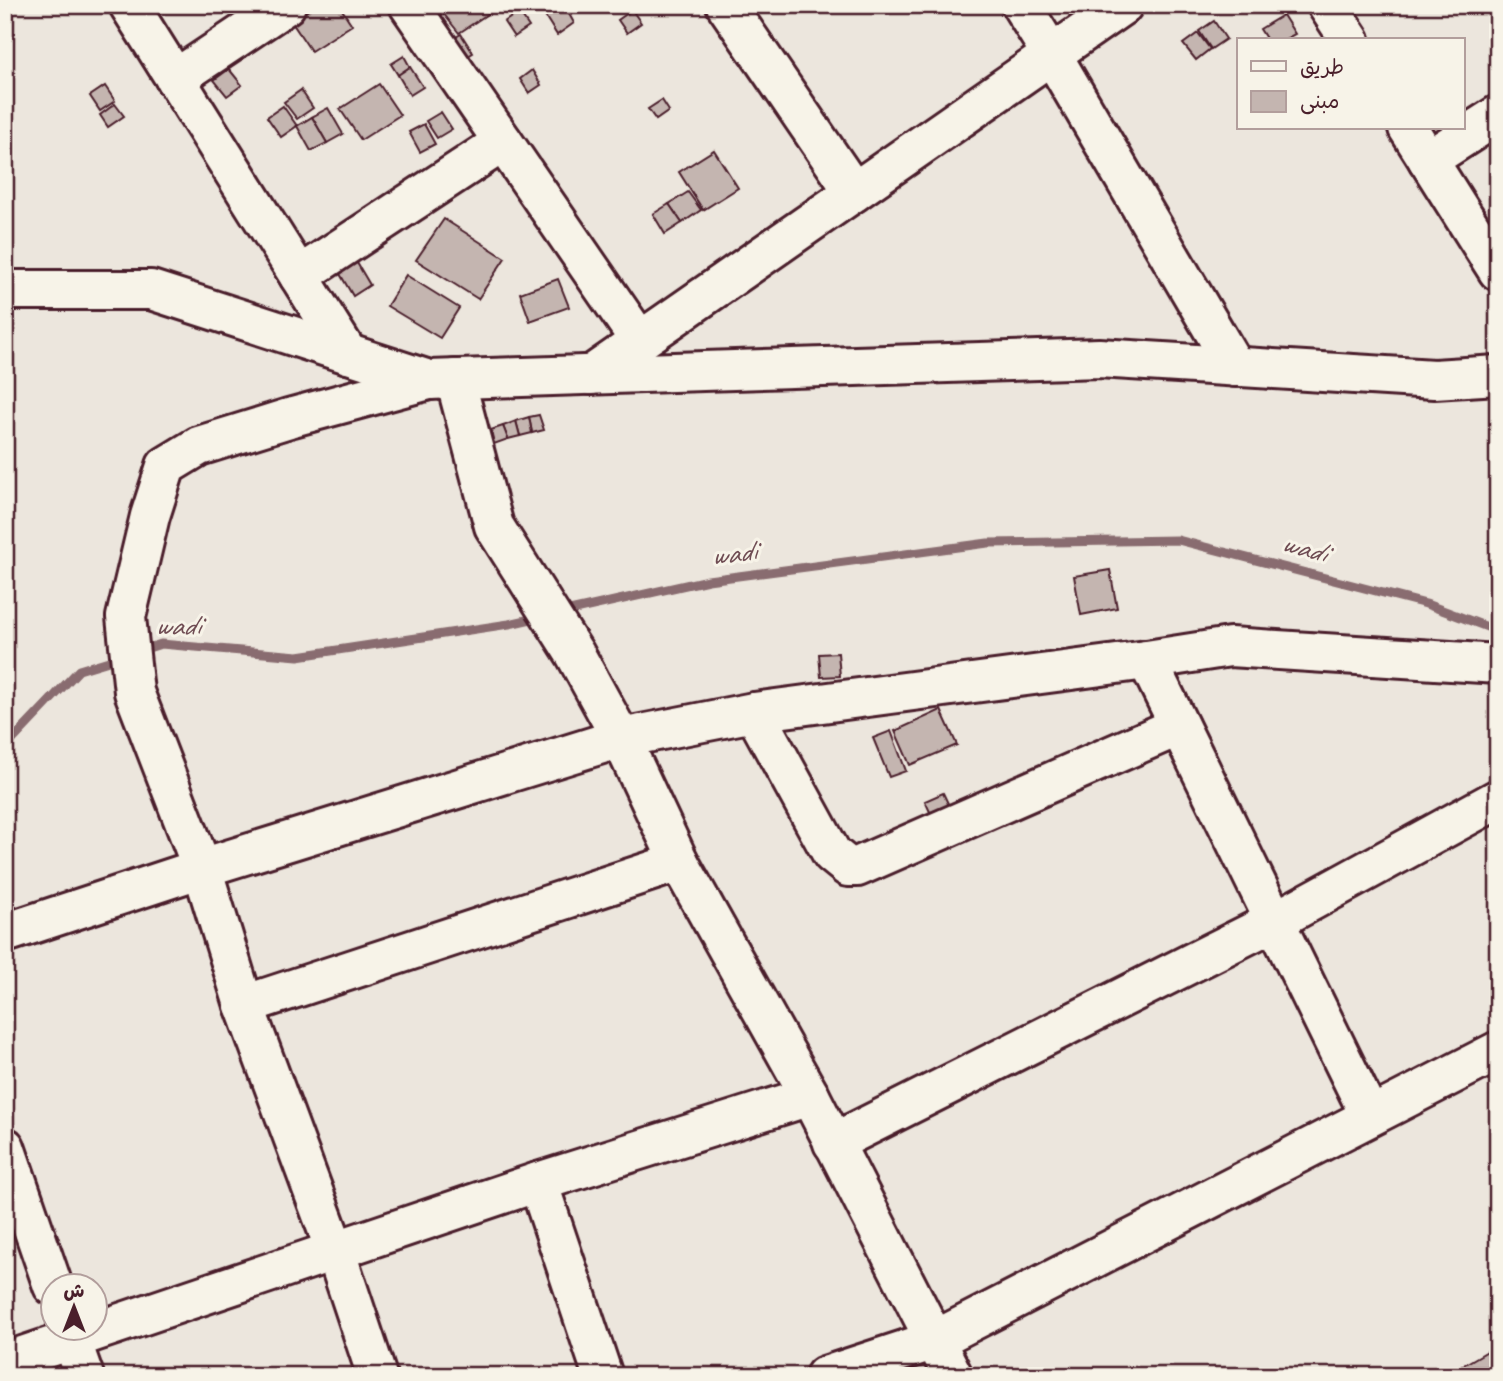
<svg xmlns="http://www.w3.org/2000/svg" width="1503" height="1381" viewBox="0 0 1503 1381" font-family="Caveat,'Playpen Sans Arabic',sans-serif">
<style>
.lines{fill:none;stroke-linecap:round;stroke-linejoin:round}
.stream{stroke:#896c6f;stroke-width:9}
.building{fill:#c4b5b0;stroke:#4a1f2b;stroke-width:2}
.minor-casing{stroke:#4a1f2b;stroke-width:44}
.minor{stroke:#f7f3e8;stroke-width:38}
.labels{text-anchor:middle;stroke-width:6;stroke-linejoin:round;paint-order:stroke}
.water-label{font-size:30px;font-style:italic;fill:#6f4c53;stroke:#f7f3e8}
</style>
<rect width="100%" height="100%" fill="#ece6dd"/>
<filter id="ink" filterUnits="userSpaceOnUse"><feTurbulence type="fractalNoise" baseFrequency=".0143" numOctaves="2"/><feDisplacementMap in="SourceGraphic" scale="14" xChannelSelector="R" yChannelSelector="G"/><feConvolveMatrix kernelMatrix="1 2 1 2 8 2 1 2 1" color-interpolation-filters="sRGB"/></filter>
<g filter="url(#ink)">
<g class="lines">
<!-- stream -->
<g class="stream">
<path d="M561,613L708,580L988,543L1178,540L1426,604L1498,631"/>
<path d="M139,651L161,644L298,656L509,624L540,617"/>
<path d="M5,748L79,670L122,657"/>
</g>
</g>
<!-- building -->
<g class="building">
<path d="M317,5H339L352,25L311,51L291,21Z"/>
<path d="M455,5H501L459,33L443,13Z"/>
<path d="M538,5H564L574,23L557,35Z"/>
<path d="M632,10L641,23L627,33L618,20Z"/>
<path d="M519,12L529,27L514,37L504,22Z"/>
<path d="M1283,15L1295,34L1284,40H1267L1260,29Z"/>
<path d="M1214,21L1226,39L1211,49L1199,31Z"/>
<path d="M1198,33L1210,49L1196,60L1183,44Z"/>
<path d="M461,34L473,53L461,60L449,41Z"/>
<path d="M404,56L410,67L398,75L391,64Z"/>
<path d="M410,67L423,87L410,95L398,75Z"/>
<path d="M229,69L242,85L227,96L214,80Z"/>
<path d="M532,70L541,85L529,93L520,79Z"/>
<path d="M379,84L400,115L361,140L340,109Z"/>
<path d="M105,86L115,101L100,111L90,96Z"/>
<path d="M301,90L313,108L297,119L284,102Z"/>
<path d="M662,100L669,111L656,120L648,109Z"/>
<path d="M115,104L124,116L108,127L100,115Z"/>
<path d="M283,106L297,126L281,137L267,117Z"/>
<path d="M328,108L343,134L327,143L312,117Z"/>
<path d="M441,112L452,129L437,138L426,121Z"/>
<path d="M312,117L327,143L311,151L297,126Z"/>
<path d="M424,124L435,144L420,152L409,132Z"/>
<path d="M714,150L738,188L703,210L679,172Z"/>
<path d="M688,192L701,210L682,223L669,204Z"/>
<path d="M669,204L682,223L665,234L653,214Z"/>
<path d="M444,219L505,258L478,299L416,260Z"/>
<path d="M350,251L370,285L353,296L333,262Z"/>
<path d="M406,275L459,308L440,338L387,306Z"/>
<path d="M558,279L569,307L530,321L520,293Z"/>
<path d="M539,415L544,430L532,433L529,417Z"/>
<path d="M529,417L532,433L520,436L516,421Z"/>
<path d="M516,421L520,436L508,439L503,426Z"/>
<path d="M503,426L508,439L494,444L491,430Z"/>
<path d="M1110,570L1117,608L1081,615L1074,576Z"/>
<path d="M838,653L840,676L821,677L819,654Z"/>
<path d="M941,710L957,745L910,765L895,731Z"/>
<path d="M891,731L906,771L889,777L873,738Z"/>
<path d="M943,793L953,814L935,823L925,801Z"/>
<path d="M1498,1345V1376H1465L1460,1367Z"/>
</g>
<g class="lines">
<!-- minor casing -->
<g class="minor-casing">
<g id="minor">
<path d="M129,5L348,354"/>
<path d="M409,5L640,341"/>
<path d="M726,5L854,192"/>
<path d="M1021,5L1052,55L1235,367"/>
<path d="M1327,5L1350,40"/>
<path d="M175,79L286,5"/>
<path d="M1408,128L1498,271"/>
<path d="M1428,160L1498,115"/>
<path d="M299,276L503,142"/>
<path d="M5,290H151L429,380L1099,358L1434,379L1498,375"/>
<path d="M591,375L1123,5"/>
<path d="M455,379L494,526L575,654L621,738L679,862L810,1096L953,1376"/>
<path d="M1147,660L1370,1116"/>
<path d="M754,712L832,854L848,867H857L1179,726"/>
<path d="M5,933L202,868L621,738L754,712L1147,660L1230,647L1498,664"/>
<path d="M244,1005L679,862"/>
<path d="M833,1143L1275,921L1498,799"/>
<path d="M5,1147L53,1286"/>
<path d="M538,1182L603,1376"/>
<path d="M67,1328L84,1376"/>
<path d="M5,1362L538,1182L810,1096"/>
<path d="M377,1376L335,1250L244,1005L202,868L134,692L126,617L150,516L166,466L199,446L289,418L429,380"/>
<path d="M825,1376L935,1340L1498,1051"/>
</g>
</g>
<!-- minor -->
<use href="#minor" class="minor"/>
</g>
</g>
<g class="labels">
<!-- water labels -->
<g class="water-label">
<text transform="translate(1304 547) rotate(14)" y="10">wadi</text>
<text transform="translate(733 553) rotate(-8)" y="10">wadi</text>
<text transform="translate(177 625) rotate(-1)" y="10">wadi</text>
</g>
</g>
<!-- margin -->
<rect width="1503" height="1381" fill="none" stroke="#f7f3e8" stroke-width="28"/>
<rect x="14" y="14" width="1475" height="1353" fill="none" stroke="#4a1f2b" stroke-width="2.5" filter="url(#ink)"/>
<!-- legend -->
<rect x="1237" y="38" width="228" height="91" fill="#f7f3e8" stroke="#b29e9c" stroke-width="2"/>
<rect x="1251" y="61" width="35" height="10" fill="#f7f3e8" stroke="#b29e9c" stroke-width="2"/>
<text x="1300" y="74" font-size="21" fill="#4a1f2b">طريق</text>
<rect x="1251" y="91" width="35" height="21" fill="#c4b5b0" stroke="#b29e9c" stroke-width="2"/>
<text x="1300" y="108" font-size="21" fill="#4a1f2b">مبنى</text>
<!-- north arrow -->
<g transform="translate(74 1307)"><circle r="33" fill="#f7f3e8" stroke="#b29e9c" stroke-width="2"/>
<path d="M0-5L12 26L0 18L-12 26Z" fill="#4a1f2b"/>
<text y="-10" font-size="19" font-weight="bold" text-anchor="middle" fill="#4a1f2b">ش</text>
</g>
</svg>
